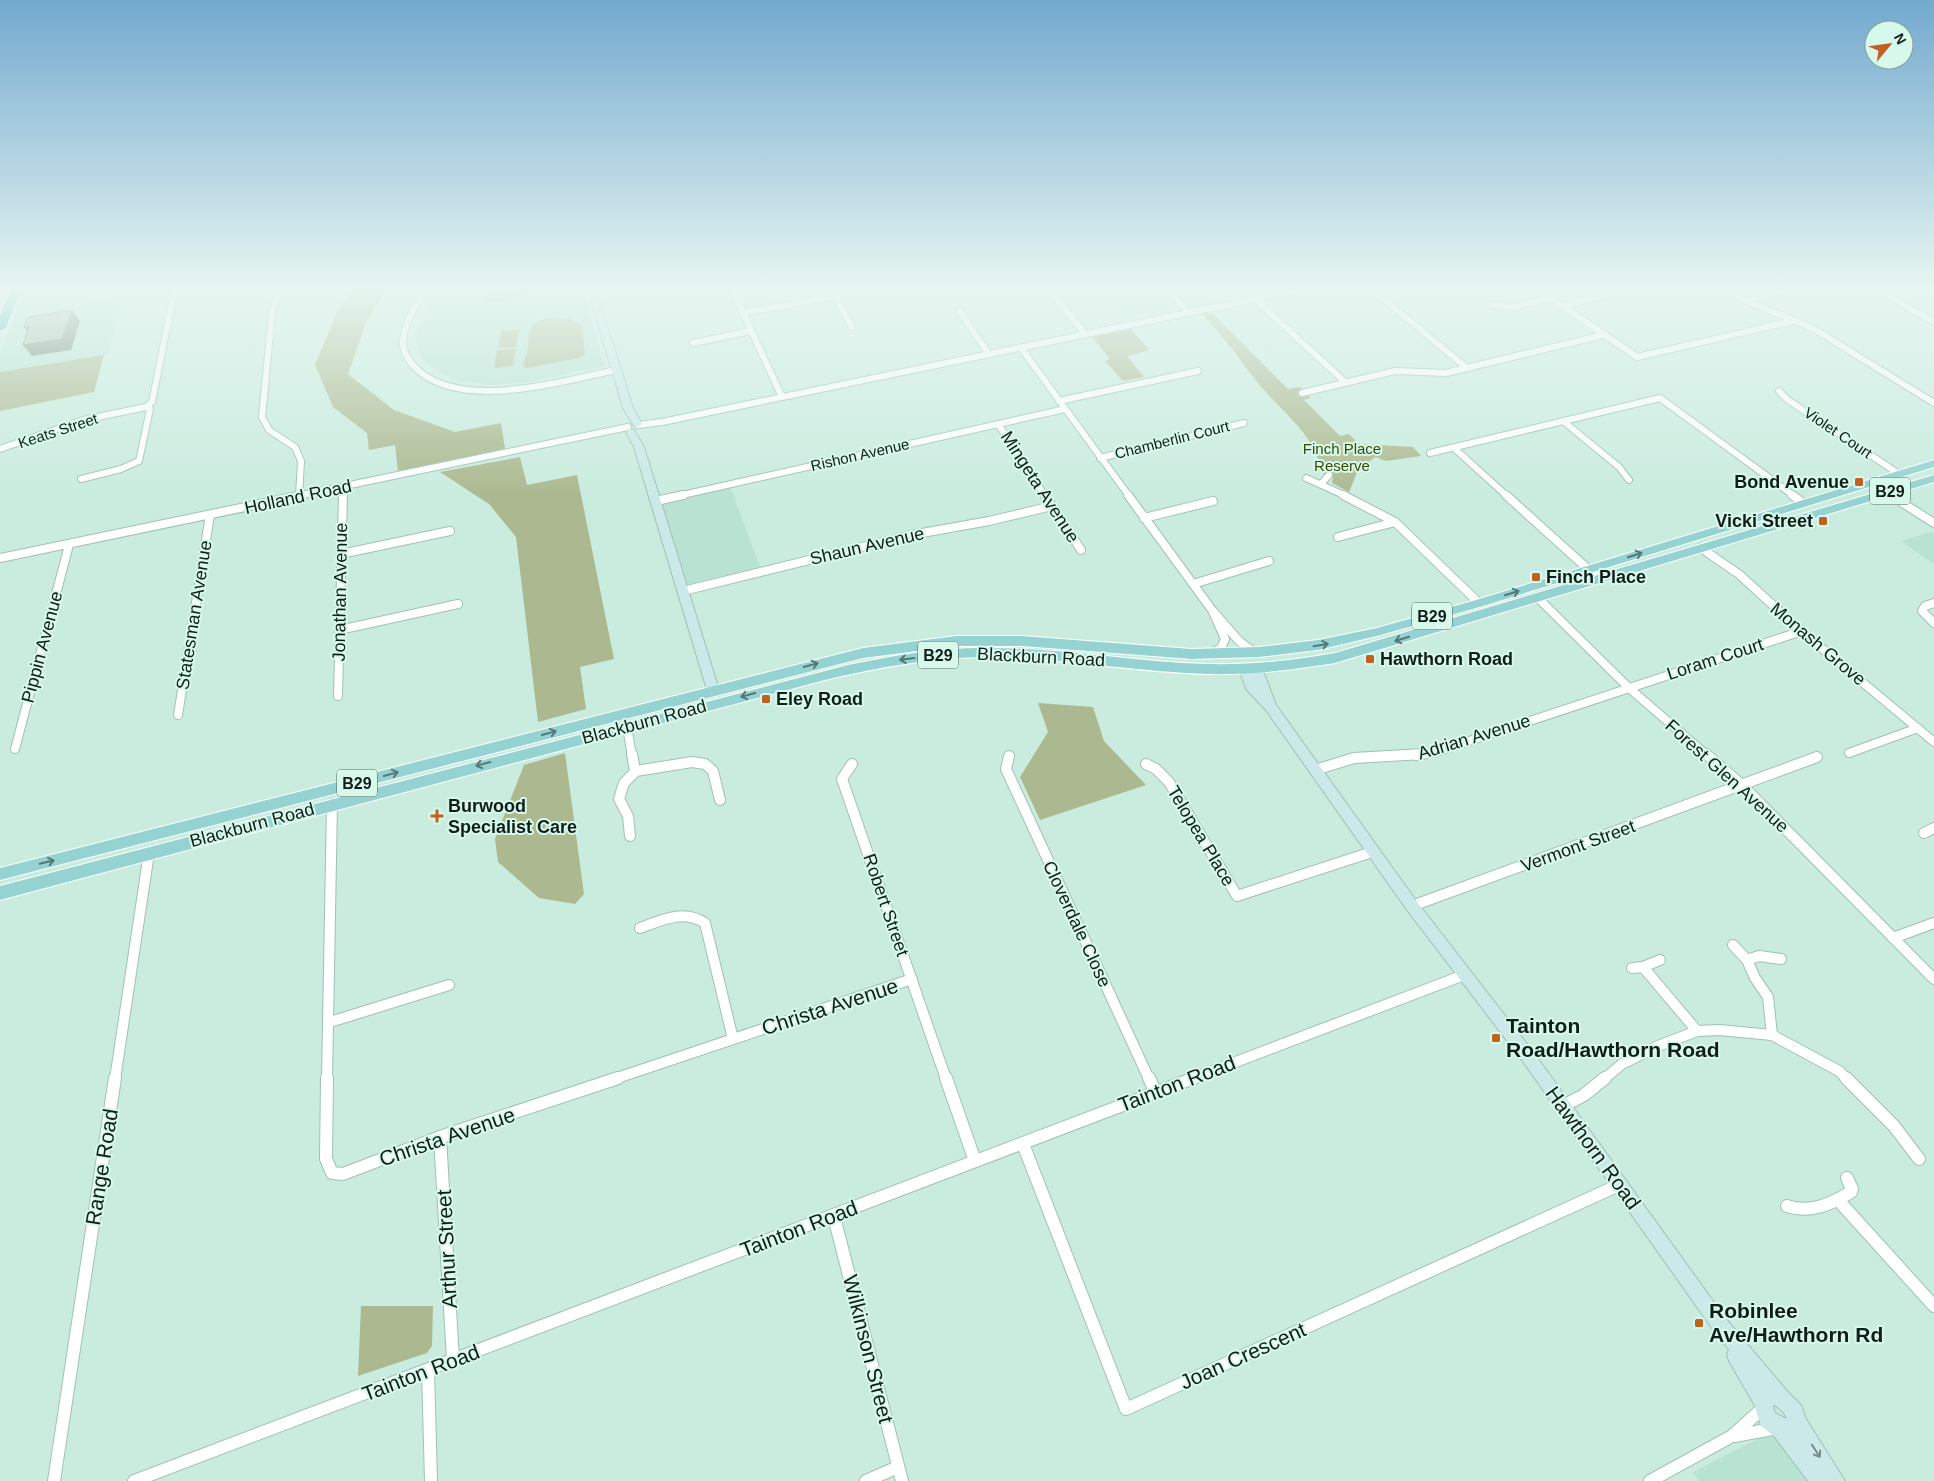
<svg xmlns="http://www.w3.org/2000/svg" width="1934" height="1481" viewBox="0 0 1934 1481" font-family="Helvetica,sans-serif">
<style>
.built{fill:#b8e3d3}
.green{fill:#acb990}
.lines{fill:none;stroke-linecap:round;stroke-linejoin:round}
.street-far3-casing{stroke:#a0c1b4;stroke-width:8}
.street-far2-casing{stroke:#a0c1b4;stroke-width:10}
.street-far1-casing{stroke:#a0c1b4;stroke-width:12}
.street-casing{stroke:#a0c1b4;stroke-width:14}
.secondary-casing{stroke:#a0c1b4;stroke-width:2}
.primary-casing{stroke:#fff;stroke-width:2}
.highway-casing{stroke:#fff;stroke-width:2}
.street-far3{stroke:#fff;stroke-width:6}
.street-far2{stroke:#fff;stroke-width:8}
.street-far1{stroke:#fff;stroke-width:10}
.street{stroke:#fff;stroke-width:12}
.secondary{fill:#cae9e8;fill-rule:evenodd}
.primary{fill:#95d3d2;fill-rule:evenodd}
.highway{fill:#4fb5b4;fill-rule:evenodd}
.tram{stroke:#2c3b36;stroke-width:1}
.shaded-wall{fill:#718272}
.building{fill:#a2b9a3;stroke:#718272}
.oneway{stroke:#537876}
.oneway2{stroke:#778d8b}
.poi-dot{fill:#c16020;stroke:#d7f9ec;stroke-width:2}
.labels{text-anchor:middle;stroke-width:4;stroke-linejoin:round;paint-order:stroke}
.far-street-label{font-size:15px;fill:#111d19;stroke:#d7f9ec}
.far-park-label{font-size:15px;fill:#3b4a03;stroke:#d7f9ec}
.shield{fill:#d7f9ec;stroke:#4c5f58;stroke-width:1}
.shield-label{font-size:16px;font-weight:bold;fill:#111d19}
.poi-label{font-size:18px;font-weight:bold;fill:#111d19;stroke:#d7f9ec;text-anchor:start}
.street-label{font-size:18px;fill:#111d19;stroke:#d7f9ec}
.near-street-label{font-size:21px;fill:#111d19;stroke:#d7f9ec}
.near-poi-label{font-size:21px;font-weight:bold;fill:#111d19;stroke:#d7f9ec;text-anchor:start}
</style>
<rect width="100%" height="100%" fill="#caecdf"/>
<!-- built -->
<g class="built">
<path d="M26,287H68L62,308L122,298L108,354L0,372V354Z"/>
<path d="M496,287H582L605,366L528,382L493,385L458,381L430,366L421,357L416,340L418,329L432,299Z"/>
<path d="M1100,287H1152L1171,307L1126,316Z"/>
<path d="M730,486L760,567L686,585L660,502Z"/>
<path d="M1931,532L1934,534V564L1901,541Z"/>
<path d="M1771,1432L1813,1481H1699L1693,1472Z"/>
</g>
<!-- green -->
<g class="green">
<path d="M354,287H389L367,320L348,374L394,410L455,432L501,423L505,449L398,471L395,445L369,450L367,433L333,407L315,365L337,312Z"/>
<path d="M523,287L526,288L528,291C515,297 498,306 484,302L483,297L496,292L508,293Z"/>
<path d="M1211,312L1288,389L1300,387L1311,398L1304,400L1340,436L1349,434L1359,444L1413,447L1421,456L1386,461L1375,457L1358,470L1349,492L1332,483L1333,477L1322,473C1315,433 1282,413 1258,383C1240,360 1223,335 1202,314Z"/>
<path d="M548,318L571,319L582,326L585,355L579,358L527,368L523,366L524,361C534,343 519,323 548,318Z"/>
<path d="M1131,329L1149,350L1127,356L1144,377L1123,381L1105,361L1110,359L1092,337Z"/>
<path d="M519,330L516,347L498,348L501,331Z"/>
<path d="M516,349L513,366L494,368L497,350Z"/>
<path d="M104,355L94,392L0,411V372Z"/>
<path d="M520,457L527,485L577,475L614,659L580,667L586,709L538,722L516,537L489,504L440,472Z"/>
<path d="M1038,703L1093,707L1104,741L1146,785L1040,820L1020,777L1048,732Z"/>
<path d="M565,753L584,894L575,904L539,898L498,862L495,839L524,765Z"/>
<path d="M361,1306H433L432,1346L427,1353L358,1376Z"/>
</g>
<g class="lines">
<!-- street-far3 casing -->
<g class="street-far3-casing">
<g id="street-far3">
<path d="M280,287L272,312L262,417L269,430L295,447L301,461L299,496"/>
<path d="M426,287C417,304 403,323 403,343C403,354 412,365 420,372C468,410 561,381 616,370"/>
<path d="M731,287L782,397"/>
<path d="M1164,287L1189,313"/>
<path d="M1369,287L1467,368"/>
<path d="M1535,287L1637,357L1793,321"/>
<path d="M1872,287L1934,322"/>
<path d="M1726,289L1737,297L1814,329L1934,403"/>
<path d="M1052,294L1086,334"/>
<path d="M835,296L852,327"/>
<path d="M1255,299L1346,383"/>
<path d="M1750,300L1797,287"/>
<path d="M1493,305L1513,307L1550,298"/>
<path d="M1561,306L1636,287"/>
<path d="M960,312L989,354"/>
<path d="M743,313L882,287"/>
<path d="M693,343L751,331"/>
<path d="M1021,348L1129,496"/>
<path d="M1779,391L1788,400L1899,474"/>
<path d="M1302,393L1395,371L1446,373L1603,335"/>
<path d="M1059,401L1198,371"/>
<path d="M1563,421L1619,467L1629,480"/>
<path d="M998,424L1045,496"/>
<path d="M638,425L662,422L1313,287"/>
<path d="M1454,448L1507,496"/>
<path d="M0,449L83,420L146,407"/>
<path d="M1430,453L1660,398L1794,496"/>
<path d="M1100,458L1244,423"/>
<path d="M1306,478L1346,496"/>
<path d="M81,479L121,469L139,461L150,409L146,407L152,402L175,287"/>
<path d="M1875,481L1892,496"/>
<path d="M1321,484L1329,475"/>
<path d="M297,496L628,427"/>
<path d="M343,496V488"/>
<path d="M678,496L1065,409"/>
</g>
</g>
<!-- street-far2 casing -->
<g class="street-far2-casing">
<g id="street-far2">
<path d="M1045,495L1081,550"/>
<path d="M1128,495L1212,610L1239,641L1254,652"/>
<path d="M1343,495L1395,522L1479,603"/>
<path d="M1506,495L1599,579"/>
<path d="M1792,495L1803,503"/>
<path d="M1890,495L1934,523"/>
<path d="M299,497V495"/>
<path d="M656,501L683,495"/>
<path d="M1144,518L1213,501"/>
<path d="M1338,537L1395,522"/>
<path d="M1701,548L1740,575L1801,631L1934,742"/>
<path d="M341,554L450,531"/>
<path d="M0,558L303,495"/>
<path d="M1193,584L1269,561"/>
<path d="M683,591L911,535L989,521L1052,506"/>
<path d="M1538,598L1629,688L1708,756"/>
<path d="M1934,603L1925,606L1922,611L1934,623"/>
<path d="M339,630L458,604"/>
<path d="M1212,653L1221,648L1225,639L1213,612"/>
<path d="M338,696L343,495"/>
<path d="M178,715L210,515"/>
<path d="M627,727L632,756"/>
<path d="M15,749L69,545"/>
<path d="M1849,753L1918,728"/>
<path d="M1416,756L1439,751L1802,631"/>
</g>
</g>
<!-- street-far1 casing -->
<g class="street-far1-casing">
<g id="street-far1">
<path d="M632,754L635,771"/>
<path d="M1706,754L1743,786L1934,979"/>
<path d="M1009,756L1006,769L1149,1079"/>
<path d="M852,764L842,779L946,1079"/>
<path d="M1146,764L1156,769L1169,782L1237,896L1372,852"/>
<path d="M1315,770L1354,758L1423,754"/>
<path d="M1924,833L1934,828"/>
<path d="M630,836L628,816L619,799L624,783L636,771L692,762L705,764L713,771L720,800"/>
<path d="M1412,906L1817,757"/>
<path d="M640,928C662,920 683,909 705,923L733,1039"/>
<path d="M1893,938L1934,923"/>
<path d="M1733,945L1747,960L1755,978L1768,997L1772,1035"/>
<path d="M1747,960L1759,956L1781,959"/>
<path d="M1643,967L1697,1031"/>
<path d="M1632,968L1643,967L1660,960"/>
<path d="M330,1022L449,985"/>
<path d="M115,1079L149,853"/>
<path d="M327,1079L332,804"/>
<path d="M614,1079L912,979"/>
<path d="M1191,1079L1464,975"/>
<path d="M1604,1079L1622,1064L1658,1046L1697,1031L1719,1030L1772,1035L1839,1071L1847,1079"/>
</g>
</g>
<!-- street casing -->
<g class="street-casing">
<g id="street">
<path d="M327,1078L326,1159L332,1173L343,1174L440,1137L618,1078"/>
<path d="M946,1078L975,1161"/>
<path d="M1149,1078L1155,1091"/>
<path d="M1846,1078L1894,1126L1919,1159"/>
<path d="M1563,1106L1584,1095L1605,1078"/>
<path d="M440,1137L453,1360"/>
<path d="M1023,1144L1126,1409L1619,1185"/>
<path d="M1838,1200L1934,1306"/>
<path d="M1787,1206C1810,1214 1831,1204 1851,1192L1852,1189L1847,1178"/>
<path d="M834,1217L902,1481"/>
<path d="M428,1370L431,1481"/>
<path d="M1734,1436L1778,1428"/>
<path d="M54,1481L115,1078"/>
<path d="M134,1481L1194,1078"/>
<path d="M866,1481L898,1467"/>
<path d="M1650,1481L1732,1436L1763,1408"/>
</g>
</g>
<!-- secondary casing -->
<g class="secondary-casing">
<g id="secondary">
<path d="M587,287H595L633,408L642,424L640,426H634L623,408Z"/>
<path d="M631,429L634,430L644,447L719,690L717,693H709L707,690L634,447L626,432Z"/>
<path d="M1256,664L1262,668L1276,705L1417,902L1534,1053L1726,1319L1787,1391L1801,1405L1806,1419L1845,1481H1808L1774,1436L1761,1426L1754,1404L1729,1361L1727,1354L1729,1350L1714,1331L1524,1063L1407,910L1266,710L1246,689L1239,669L1241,666L1245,665L1250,668ZM1775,1405L1784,1413L1787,1419L1775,1413L1773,1406Z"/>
</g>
</g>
<!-- primary casing -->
<g class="primary-casing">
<g id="primary">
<path d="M1934,460V467L1483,606L1377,636L1318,650L1259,657L1192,659L1022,646H956L863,658L0,880V868L863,648L956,636H1022L1192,649L1259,647L1318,640L1377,628L1476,600Z"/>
<path d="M1934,475V482L1335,663C1292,670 1250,675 1206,674C1134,672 1063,658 990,657C934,657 879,667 825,680L0,900V886L848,665C895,655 943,647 991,648C1063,648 1134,662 1207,664C1250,665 1292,661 1335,653Z"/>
</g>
</g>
<!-- highway casing -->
<g class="highway-casing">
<path id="highway" d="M12,287H22L6,328L0,331V315Z"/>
</g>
<!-- street-far3 -->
<use href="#street-far3" class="street-far3"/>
<!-- street-far2 -->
<use href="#street-far2" class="street-far2"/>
<!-- street-far1 -->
<use href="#street-far1" class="street-far1"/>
<!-- street -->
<use href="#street" class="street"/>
<!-- secondary -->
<use href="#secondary" class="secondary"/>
<!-- primary -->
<use href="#primary" class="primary"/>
<!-- highway -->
<use href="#highway" class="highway"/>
<!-- tram -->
<path class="tram" d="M0,290L1,287"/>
</g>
<!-- shaded-wall -->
<g class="shaded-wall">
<path d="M72,310L80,321L71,350L32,356L23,345Z"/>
<path d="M29,326L33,338L24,327Z"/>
</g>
<!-- building -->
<path class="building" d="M72,310L62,339L23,345L29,326L24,327L28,317Z"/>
<!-- one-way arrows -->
<defs><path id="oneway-shaft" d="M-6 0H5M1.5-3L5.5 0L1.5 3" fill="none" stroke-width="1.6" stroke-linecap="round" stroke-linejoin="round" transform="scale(1.25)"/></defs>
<g class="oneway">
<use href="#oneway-shaft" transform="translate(1635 555) rotate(-17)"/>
<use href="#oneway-shaft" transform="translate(1512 593) rotate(-17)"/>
<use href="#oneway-shaft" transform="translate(1402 639) rotate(163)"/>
<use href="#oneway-shaft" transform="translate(1321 645) rotate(-10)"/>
<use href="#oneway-shaft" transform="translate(907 659) rotate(173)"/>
<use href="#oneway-shaft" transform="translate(811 665) rotate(-15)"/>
<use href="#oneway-shaft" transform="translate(748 695) rotate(165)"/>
<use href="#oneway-shaft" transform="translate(549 733) rotate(-15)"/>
<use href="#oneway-shaft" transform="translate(483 764) rotate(165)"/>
<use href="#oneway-shaft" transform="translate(391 774) rotate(-15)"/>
<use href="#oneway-shaft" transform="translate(47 862) rotate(-14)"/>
</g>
<use class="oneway2" href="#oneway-shaft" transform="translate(1816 1451) rotate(57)"/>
<!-- sky -->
<linearGradient id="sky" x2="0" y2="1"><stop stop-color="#73a9cf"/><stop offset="0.58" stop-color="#e7f6f1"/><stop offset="1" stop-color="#e7f6f1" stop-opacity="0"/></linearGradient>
<rect width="1934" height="495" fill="url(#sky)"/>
<!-- markers -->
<g class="poi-dot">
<rect x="1854" y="477" width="10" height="10" rx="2.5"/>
<rect x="1818" y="516" width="10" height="10" rx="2.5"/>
<rect x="1531" y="572" width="10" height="10" rx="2.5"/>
<rect x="1365" y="654" width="10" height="10" rx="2.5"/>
<rect x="761" y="694" width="10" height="10" rx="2.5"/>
<path d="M434.5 808.5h5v5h5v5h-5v5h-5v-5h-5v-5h5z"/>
<rect x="1491" y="1033" width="10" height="10" rx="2.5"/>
<rect x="1694" y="1318" width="10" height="10" rx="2.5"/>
</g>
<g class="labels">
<!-- far-street labels -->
<g class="far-street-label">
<text transform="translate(58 431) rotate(-18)" y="5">Keats Street</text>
<text transform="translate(1838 433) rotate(34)" y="5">Violet Court</text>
<text transform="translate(1172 440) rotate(-14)" y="5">Chamberlin Court</text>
<text transform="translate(860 455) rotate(-13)" y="5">Rishon Avenue</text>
</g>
<!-- far-park labels -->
<g class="far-park-label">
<text x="1342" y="454">Finch Place<tspan x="1342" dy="17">Reserve</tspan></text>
</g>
<!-- shield labels -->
<g class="shield">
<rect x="1870" y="477.5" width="40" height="27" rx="4"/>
<rect x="1412" y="602.5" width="40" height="27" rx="4"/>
<rect x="918" y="641.5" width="40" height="27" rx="4"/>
<rect x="337" y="769.5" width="40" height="27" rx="4"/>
</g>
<g class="shield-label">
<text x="1890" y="497">B29</text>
<text x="1432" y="622">B29</text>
<text x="938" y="661">B29</text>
<text x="357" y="789">B29</text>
</g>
<!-- poi labels -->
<g class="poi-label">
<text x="1849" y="488" text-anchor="end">Bond Avenue</text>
<text x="1813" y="527" text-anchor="end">Vicki Street</text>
<text x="1546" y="583">Finch Place</text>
<text x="1380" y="665">Hawthorn Road</text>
<text x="776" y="705">Eley Road</text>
<text x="448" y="812">Burwood<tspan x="448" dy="21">Specialist Care</tspan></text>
</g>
<!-- street labels -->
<g class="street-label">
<text transform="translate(1040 487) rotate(57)" y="6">Mingeta Avenue</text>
<text transform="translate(298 497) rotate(-12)" y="6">Holland Road</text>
<text transform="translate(867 546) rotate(-13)" y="6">Shaun Avenue</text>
<text transform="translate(340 592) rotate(-89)" y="6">Jonathan Avenue</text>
<text transform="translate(194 615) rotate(-81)" y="6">Statesman Avenue</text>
<text transform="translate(1818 644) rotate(40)" y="6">Monash Grove</text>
<text transform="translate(42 647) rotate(-75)" y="6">Pippin Avenue</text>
<text transform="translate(1041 657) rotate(3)" y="6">Blackburn Road</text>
<text transform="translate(1715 659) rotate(-18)" y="6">Loram Court</text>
<text transform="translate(644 722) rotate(-15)" y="6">Blackburn Road</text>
<text transform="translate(1474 737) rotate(-17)" y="6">Adrian Avenue</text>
<text transform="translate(1727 776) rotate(42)" y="6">Forest Glen Avenue</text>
<text transform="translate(252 825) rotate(-15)" y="6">Blackburn Road</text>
<text transform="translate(1201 836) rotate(59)" y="6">Telopea Place</text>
<text transform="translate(1578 846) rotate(-20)" y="6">Vermont Street</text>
<text transform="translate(886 905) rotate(71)" y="6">Robert Street</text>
<text transform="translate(1077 924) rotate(65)" y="6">Cloverdale Close</text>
</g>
<!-- near-street labels -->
<g class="near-street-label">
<text transform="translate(830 1007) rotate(-18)" y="7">Christa Avenue</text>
<text transform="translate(1177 1084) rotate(-21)" y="7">Tainton Road</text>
<text transform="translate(447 1137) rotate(-19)" y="7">Christa Avenue</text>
<text transform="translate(1593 1148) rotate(54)" y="7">Hawthorn Road</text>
<text transform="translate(102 1167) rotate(-81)" y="7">Range Road</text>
<text transform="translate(799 1229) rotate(-21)" y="7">Tainton Road</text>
<text transform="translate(447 1249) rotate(-93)" y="7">Arthur Street</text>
<text transform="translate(868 1349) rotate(76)" y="7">Wilkinson Street</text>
<text transform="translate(1243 1356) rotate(-24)" y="7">Joan Crescent</text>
<text transform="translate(421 1373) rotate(-21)" y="7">Tainton Road</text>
</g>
<!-- near-poi labels -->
<g class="near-poi-label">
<text x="1506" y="1033">Tainton<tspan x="1506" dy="24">Road/Hawthorn Road</tspan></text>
<text x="1709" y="1318">Robinlee<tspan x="1709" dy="24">Ave/Hawthorn Rd</tspan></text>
</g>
</g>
<!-- north arrow -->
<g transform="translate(1889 45) rotate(61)"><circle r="24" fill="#d7f9ec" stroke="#88a198"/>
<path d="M0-4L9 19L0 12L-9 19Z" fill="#c16020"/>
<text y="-8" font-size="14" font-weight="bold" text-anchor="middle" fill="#111d19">N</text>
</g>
</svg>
